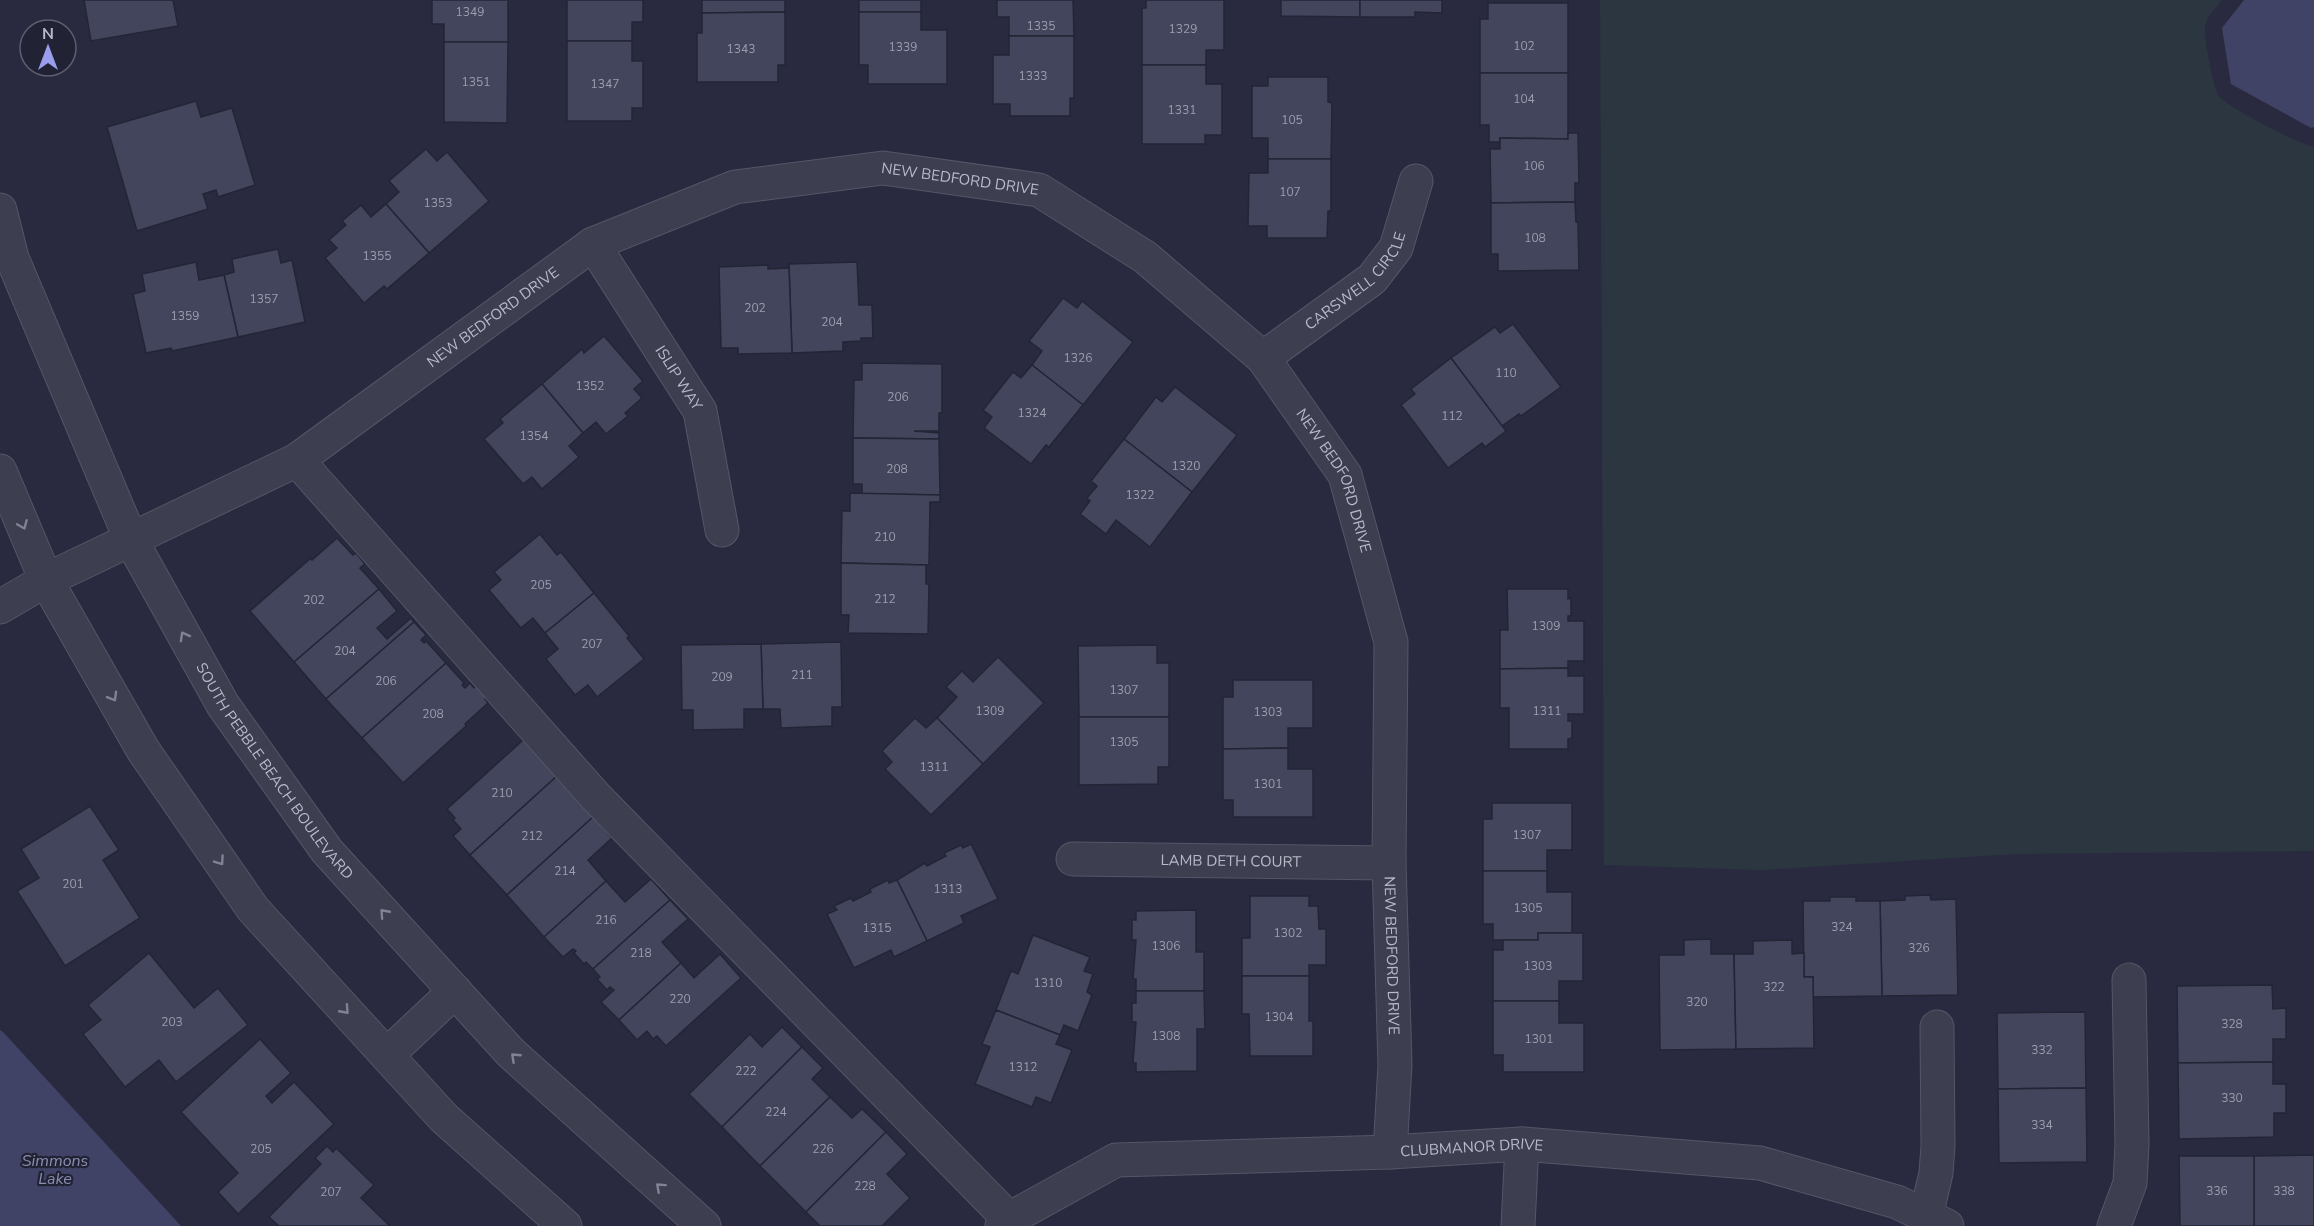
<svg xmlns="http://www.w3.org/2000/svg" width="2314" height="1226" viewBox="0 0 2314 1226" font-family="'Nunito Sans',sans-serif">
<style>
.green{fill:#2b3640}
.water{fill:#414366}
.building{fill:#43455c;stroke:#232536;stroke-width:1.5}
.lines{fill:none;stroke-linecap:round;stroke-linejoin:round}
.minor-casing{stroke:#555666;stroke-width:35}
.minor{stroke:#3d3e4f;stroke-width:33}
.oneway{stroke:#818292}
.labels{text-anchor:middle;stroke-width:4.5;stroke-linejoin:round;paint-order:stroke}
.number-label{font-size:12px;fill:#9c9dae}
.street-label{font-size:15px;fill:#b9bac9;stroke:#212334}
.water-label{font-size:16px;font-style:italic;fill:#8b8eb2;stroke:#212334}
</style>
<rect width="100%" height="100%" fill="#292a3f"/>
<!-- green -->
<path class="green" d="M1600,0H2222C2216,8 2206,17 2205,27C2204,37 2213,87 2218,95C2223,105 2301,145 2314,147V851L2015,854L1761,870L1604,865Z"/>
<!-- water -->
<g class="water">
<path d="M2244,0H2314V127L2311,128L2231,84L2222,28Z"/>
<path d="M0,1030L3,1032L181,1226H0Z"/>
</g>
<!-- building -->
<g class="building">
<path d="M84,0H173L178,26L91,41Z"/>
<path d="M432,0H508V42H444V24H432Z"/>
<path d="M567,0H643V22H632V41H567Z"/>
<path d="M702,0H785V12L702,13Z"/>
<rect x="859" y="0" width="62" height="12"/>
<path d="M997,0H1073L1074,36H1009V17H997Z"/>
<path d="M1146,0H1224V50H1206V65H1142V8H1146Z"/>
<path d="M1281,0H1360V17L1281,16Z"/>
<path d="M1360,0H1442V13L1415,12V17H1360Z"/>
<path d="M1488,3H1568V73H1480V19H1488Z"/>
<path d="M785,12V65H778V82H697V33H702V13Z"/>
<path d="M859,12H921V30H947V84H868V65H859Z"/>
<path d="M1009,36H1074V98H1070V116H1010V104H993V55H1009Z"/>
<path d="M567,41H632V61H643V108H632V121H567Z"/>
<path d="M444,42H508L507,123L444,122Z"/>
<path d="M1142,65H1206V84H1222V135H1205V144H1142Z"/>
<path d="M1480,73H1568V139L1500,138V142H1489V125H1480Z"/>
<path d="M1268,77H1328V102L1332,103L1331,159H1268V138H1252V86H1268Z"/>
<path d="M196,101L201,117L232,108L255,185L218,197L216,190L203,194L208,209L137,231L107,127Z"/>
<path d="M1568,133H1578L1579,183H1575V202L1491,203L1490,149H1500V138L1568,139Z"/>
<path d="M426,149L437,161L447,152L489,201L429,253L386,204L399,192L389,181Z"/>
<path d="M1268,159H1331V211H1328L1327,238H1267V226H1248L1249,173H1268Z"/>
<path d="M1575,202L1576,222H1578L1579,270L1498,271V254H1491V203Z"/>
<path d="M386,204L429,253L387,289L384,286L364,303L325,258L337,248L329,240L346,225L342,221L361,205L371,217Z"/>
<path d="M278,249L281,263L292,260L305,322L238,337L224,275L234,272L232,259Z"/>
<path d="M196,262L199,280L224,275L238,337L172,351L171,348L146,353L133,294L145,291L142,274Z"/>
<path d="M857,262L859,305H872L873,338H861V341L843,342V351L792,353L789,264Z"/>
<path d="M768,265V269L789,268L792,353L738,354V348H721L719,267Z"/>
<path d="M1063,298L1077,308L1082,301L1133,342L1083,405L1032,365L1042,351L1029,341Z"/>
<path d="M1513,324L1561,387L1521,416L1519,414L1502,426L1451,358L1495,327L1500,333Z"/>
<path d="M604,336L643,381L634,389L642,398L625,413L628,416L606,434L596,422L583,433L542,384L582,349L584,353Z"/>
<path d="M1451,358L1506,431L1485,447L1482,443L1448,468L1401,405L1415,394L1411,389Z"/>
<path d="M862,363L942,364V413H939V431H914L939,433V439L853,438L854,380H862Z"/>
<path d="M1032,365L1083,405L1049,447L1046,445L1031,464L984,428L992,417L983,410L1013,372L1021,378Z"/>
<path d="M542,384L583,433L569,446L579,457L542,489L532,477L523,484L484,439L503,423L500,419Z"/>
<path d="M1175,387L1237,435L1192,492L1124,439L1156,397L1162,402Z"/>
<path d="M853,438L939,439L940,495L862,494V484H853Z"/>
<path d="M1124,439L1192,492L1150,547L1116,520L1106,534L1080,514L1090,501L1087,498L1097,486L1091,481Z"/>
<path d="M850,493L940,495V502H930L929,565L841,563L842,511H850Z"/>
<path d="M540,534L557,555L561,552L594,593L545,633L533,618L521,628L489,590L501,580L494,572Z"/>
<path d="M337,538L353,555L356,553L365,564L360,568L379,589L294,662L250,611L311,558L312,560Z"/>
<path d="M841,563L926,565V584H929L928,634L848,633L849,615H841Z"/>
<path d="M379,589L397,611L377,628L387,639L411,618L414,622L326,699L294,662Z"/>
<path d="M1507,589H1568V599L1571,598V616H1568V621H1584V661H1568V668L1500,669V630H1508Z"/>
<path d="M594,593L629,636L627,638L644,659L597,697L588,685L575,695L546,659L558,649L545,633Z"/>
<path d="M414,622L426,635L421,640L424,643L426,641L446,663L362,738L326,699Z"/>
<path d="M841,642L842,707H832V726L781,728L780,709H763L761,644Z"/>
<path d="M761,644L763,709H744V729L693,730V710H682L681,645Z"/>
<path d="M1157,645V663H1169V717H1079L1078,646Z"/>
<path d="M998,657L1044,703L983,764L937,718L957,697L946,687L962,671L973,682Z"/>
<path d="M446,663L464,683L462,685L465,688L470,683L474,688L481,681L492,693L485,699L488,703L465,724L466,726L403,783L362,738Z"/>
<path d="M1568,668V676H1584V714H1568V721H1572V738L1568,739V749H1509V708H1500V669Z"/>
<path d="M1233,680H1313V728H1288V748L1223,749V697H1233Z"/>
<path d="M1079,717H1169V767H1158V784L1079,785Z"/>
<path d="M915,718L926,728L937,718L983,764L931,815L885,769L892,762L882,751Z"/>
<path d="M523,740L557,776L470,855L453,836L461,829L453,820L455,818L447,809Z"/>
<path d="M1288,748V769H1313V817H1233V800H1223V749Z"/>
<path d="M557,776L593,817L507,895L470,855Z"/>
<path d="M1492,803H1572V850H1547V871H1483V819H1492Z"/>
<path d="M90,806L119,850L103,860L140,918L65,966L17,891L39,878L21,849Z"/>
<path d="M593,817L612,838L588,860L606,881L544,937L507,895Z"/>
<path d="M971,844L998,899L961,916L964,923L927,941L897,880L925,863L927,866L946,856L944,853L961,845L963,848Z"/>
<path d="M1483,871H1547V892H1572V933H1538V940H1493V924H1483Z"/>
<path d="M651,879L670,900L593,969L586,962L584,964L574,953L576,951L573,949L563,957L544,937L606,881L625,902Z"/>
<path d="M888,880L889,883L897,880L927,941L894,957L891,950L854,968L827,914L837,910L834,906L851,898L853,901L871,892L870,889Z"/>
<path d="M1930,895L1931,900L1956,899L1958,995L1882,996L1880,901L1905,900V896Z"/>
<path d="M1250,896H1309V906H1318L1319,929H1326V965H1309V976H1242V938H1250Z"/>
<path d="M1830,897H1856V901H1880L1882,996L1813,997V977H1804L1803,901H1830Z"/>
<path d="M670,900L688,919L662,942L681,963L619,1020L601,1002L614,990L610,987L607,990L597,979L600,977L593,969Z"/>
<path d="M1196,910V952H1204V991H1136V979H1133L1136,940H1132V920H1136V911Z"/>
<path d="M1538,933H1583V981H1559V1001H1493V950H1503V940H1538Z"/>
<path d="M1033,935L1090,957L1084,971L1093,974L1087,992L1092,995L1078,1031L1064,1025L1060,1035L996,1010L1011,971L1018,974Z"/>
<path d="M1711,939V954H1734L1736,1049L1660,1050L1659,955H1684V940Z"/>
<path d="M1792,940V954L1804,953V977H1813L1814,1048L1736,1049L1734,954H1753V941Z"/>
<path d="M149,953L194,1008L218,988L248,1025L176,1082L159,1060L125,1087L83,1034L101,1020L88,1005Z"/>
<path d="M720,954L741,978L666,1046L657,1036L653,1039L647,1031L637,1040L619,1020L681,963L694,978Z"/>
<path d="M1242,976H1309V1021H1313V1056H1250L1249,1014H1242Z"/>
<path d="M2272,985L2273,1009L2286,1008V1039H2273V1062L2178,1063L2177,986Z"/>
<path d="M1136,991H1204L1205,1029H1197V1071L1136,1072V1063H1133L1136,1022H1132V1003H1136Z"/>
<path d="M1493,1001H1559V1023H1584V1072H1503V1055H1493Z"/>
<path d="M996,1010L1060,1035L1056,1044L1072,1050L1051,1103L1036,1097L1032,1107L975,1084L990,1047L982,1044Z"/>
<path d="M2085,1012L2086,1088L1998,1089L1997,1013Z"/>
<path d="M782,1027L802,1047L722,1127L689,1094L750,1034L762,1047Z"/>
<path d="M260,1039L291,1073L266,1096L272,1103L294,1082L334,1124L238,1214L218,1192L238,1173L181,1112Z"/>
<path d="M802,1047L823,1068L812,1079L830,1097L760,1166L722,1127Z"/>
<path d="M2273,1062V1084H2286V1113H2274V1137L2179,1139L2178,1063Z"/>
<path d="M2086,1088L2087,1162L1999,1163L1998,1089Z"/>
<path d="M830,1097L852,1118L862,1109L886,1132L806,1212L760,1166Z"/>
<path d="M886,1132L907,1154L887,1174L910,1198L882,1226H820L806,1212Z"/>
<path d="M327,1146L333,1152L336,1148L374,1185L361,1198L390,1226H279L269,1217L321,1164L315,1158Z"/>
<path d="M2314,1155V1226H2254V1156Z"/>
<path d="M2179,1156H2254V1226H2180Z"/>
</g>
<g class="lines">
<!-- minor casing -->
<g class="minor-casing">
<g id="minor">
<path id="s1" d="M0,210L12,258L131,540L223,705L327,851L511,1053L704,1226"/>
<path id="s2" d="M593,244L700,411L722,530"/>
<path id="s3" d="M1263,358L1372,279L1396,248L1416,181"/>
<path d="M297,460L596,797L1009,1219"/>
<path d="M0,471L46,580L143,750L253,909L444,1118L565,1226"/>
<path id="s4" d="M0,607L46,580L297,460L593,244L735,187L883,168L1039,190L1145,257L1263,358L1345,475L1391,642L1389,863L1395,1065L1390,1152"/>
<path id="s5" d="M1073,859L1389,863"/>
<path d="M387,1055L455,991"/>
<path d="M1926,1216L1936,1173L1938,1146L1937,1027"/>
<path id="s6" d="M1002,1226L1009,1219L1116,1160L1390,1152L1522,1144L1760,1163L1897,1202L1947,1226"/>
<path d="M1518,1226L1522,1144"/>
<path d="M2114,1226L2130,1183L2132,1144L2129,980"/>
</g>
</g>
<!-- minor -->
<use href="#minor" class="minor"/>
</g>
<!-- one-way arrows -->
<defs><path id="oneway-chevron" d="M-2-3.5L2.5 0L-2 3.5" fill="none" stroke-width="1.6" stroke-linecap="round" stroke-linejoin="round" transform="scale(1.5)"/></defs>
<g class="oneway">
<use href="#oneway-chevron" transform="translate(23 525) rotate(67)"/>
<use href="#oneway-chevron" transform="translate(184 636) rotate(-119)"/>
<use href="#oneway-chevron" transform="translate(113 697) rotate(60)"/>
<use href="#oneway-chevron" transform="translate(220 861) rotate(55)"/>
<use href="#oneway-chevron" transform="translate(384 913) rotate(-132)"/>
<use href="#oneway-chevron" transform="translate(345 1010) rotate(48)"/>
<use href="#oneway-chevron" transform="translate(515 1057) rotate(-137)"/>
<use href="#oneway-chevron" transform="translate(660 1187) rotate(-138)"/>
</g>
<g class="labels">
<!-- number labels -->
<g class="number-label">
<text x="470" y="16">1349</text>
<text x="1041" y="30">1335</text>
<text x="1183" y="33">1329</text>
<text x="1524" y="50">102</text>
<text x="903" y="51">1339</text>
<text x="741" y="53">1343</text>
<text x="1033" y="80">1333</text>
<text x="476" y="86">1351</text>
<text x="605" y="88">1347</text>
<text x="1524" y="103">104</text>
<text x="1182" y="114">1331</text>
<text x="1292" y="124">105</text>
<text x="1534" y="170">106</text>
<text x="1290" y="196">107</text>
<text x="438" y="207">1353</text>
<text x="1535" y="242">108</text>
<text x="377" y="260">1355</text>
<text x="264" y="303">1357</text>
<text x="755" y="312">202</text>
<text x="185" y="320">1359</text>
<text x="832" y="326">204</text>
<text x="1078" y="362">1326</text>
<text x="1506" y="377">110</text>
<text x="590" y="390">1352</text>
<text x="898" y="401">206</text>
<text x="1032" y="417">1324</text>
<text x="1452" y="420">112</text>
<text x="534" y="440">1354</text>
<text x="1186" y="470">1320</text>
<text x="897" y="473">208</text>
<text x="1140" y="499">1322</text>
<text x="885" y="541">210</text>
<text x="541" y="589">205</text>
<text x="885" y="603">212</text>
<text x="314" y="604">202</text>
<text x="1546" y="630">1309</text>
<text x="592" y="648">207</text>
<text x="345" y="655">204</text>
<text x="802" y="679">211</text>
<text x="722" y="681">209</text>
<text x="386" y="685">206</text>
<text x="1124" y="694">1307</text>
<text x="990" y="715">1309</text>
<text x="1547" y="715">1311</text>
<text x="1268" y="716">1303</text>
<text x="433" y="718">208</text>
<text x="1124" y="746">1305</text>
<text x="934" y="771">1311</text>
<text x="1268" y="788">1301</text>
<text x="502" y="797">210</text>
<text x="1527" y="839">1307</text>
<text x="532" y="840">212</text>
<text x="565" y="875">214</text>
<text x="73" y="888">201</text>
<text x="948" y="893">1313</text>
<text x="1528" y="912">1305</text>
<text x="606" y="924">216</text>
<text x="1842" y="931">324</text>
<text x="877" y="932">1315</text>
<text x="1288" y="937">1302</text>
<text x="1166" y="950">1306</text>
<text x="1919" y="952">326</text>
<text x="641" y="957">218</text>
<text x="1538" y="970">1303</text>
<text x="1048" y="987">1310</text>
<text x="1774" y="991">322</text>
<text x="680" y="1003">220</text>
<text x="1697" y="1006">320</text>
<text x="1279" y="1021">1304</text>
<text x="172" y="1026">203</text>
<text x="2232" y="1028">328</text>
<text x="1166" y="1040">1308</text>
<text x="1539" y="1043">1301</text>
<text x="2042" y="1054">332</text>
<text x="1023" y="1071">1312</text>
<text x="746" y="1075">222</text>
<text x="2232" y="1102">330</text>
<text x="776" y="1116">224</text>
<text x="2042" y="1129">334</text>
<text x="261" y="1153">205</text>
<text x="823" y="1153">226</text>
<text x="865" y="1190">228</text>
<text x="2217" y="1195">336</text>
<text x="2284" y="1195">338</text>
<text x="331" y="1196">207</text>
</g>
<!-- street labels -->
<g class="street-label">
<text dy="5" stroke="none"><textPath href="#s4" startOffset="1078">NEW BEDFORD DRIVE</textPath></text>
<text dy="5" stroke="none"><textPath href="#s3" startOffset="122">CARSWELL CIRCLE</textPath></text>
<text dy="5" stroke="none"><textPath href="#s4" startOffset="574">NEW BEDFORD DRIVE</textPath></text>
<text dy="5" stroke="none"><textPath href="#s2" startOffset="159">ISLIP WAY</textPath></text>
<text dy="5" stroke="none"><textPath href="#s4" startOffset="1582">NEW BEDFORD DRIVE</textPath></text>
<text dy="5" stroke="none"><textPath href="#s1" startOffset="628">SOUTH PEBBLE BEACH BOULEVARD</textPath></text>
<text dy="5" stroke="none"><textPath href="#s5" startOffset="158">LAMB DETH COURT</textPath></text>
<text dy="5" stroke="none"><textPath href="#s4" startOffset="2068">NEW BEDFORD DRIVE</textPath></text>
<text dy="5" stroke="none"><textPath href="#s6" startOffset="488">CLUBMANOR DRIVE</textPath></text>
</g>
<!-- water labels -->
<g class="water-label">
<text x="55" y="1166">Simmons<tspan x="55" dy="18">Lake</tspan></text>
</g>
</g>
<!-- north arrow -->
<g transform="translate(48 48)"><circle r="28" fill="#212334" stroke="#5e5f70" stroke-width="1.5"/>
<path d="M0-4.5L10 22L0 15L-10 22Z" fill="#9a9cee"/>
<text y="-9" font-size="16" font-weight="bold" text-anchor="middle" fill="#b9bac9">N</text>
</g>
</svg>
